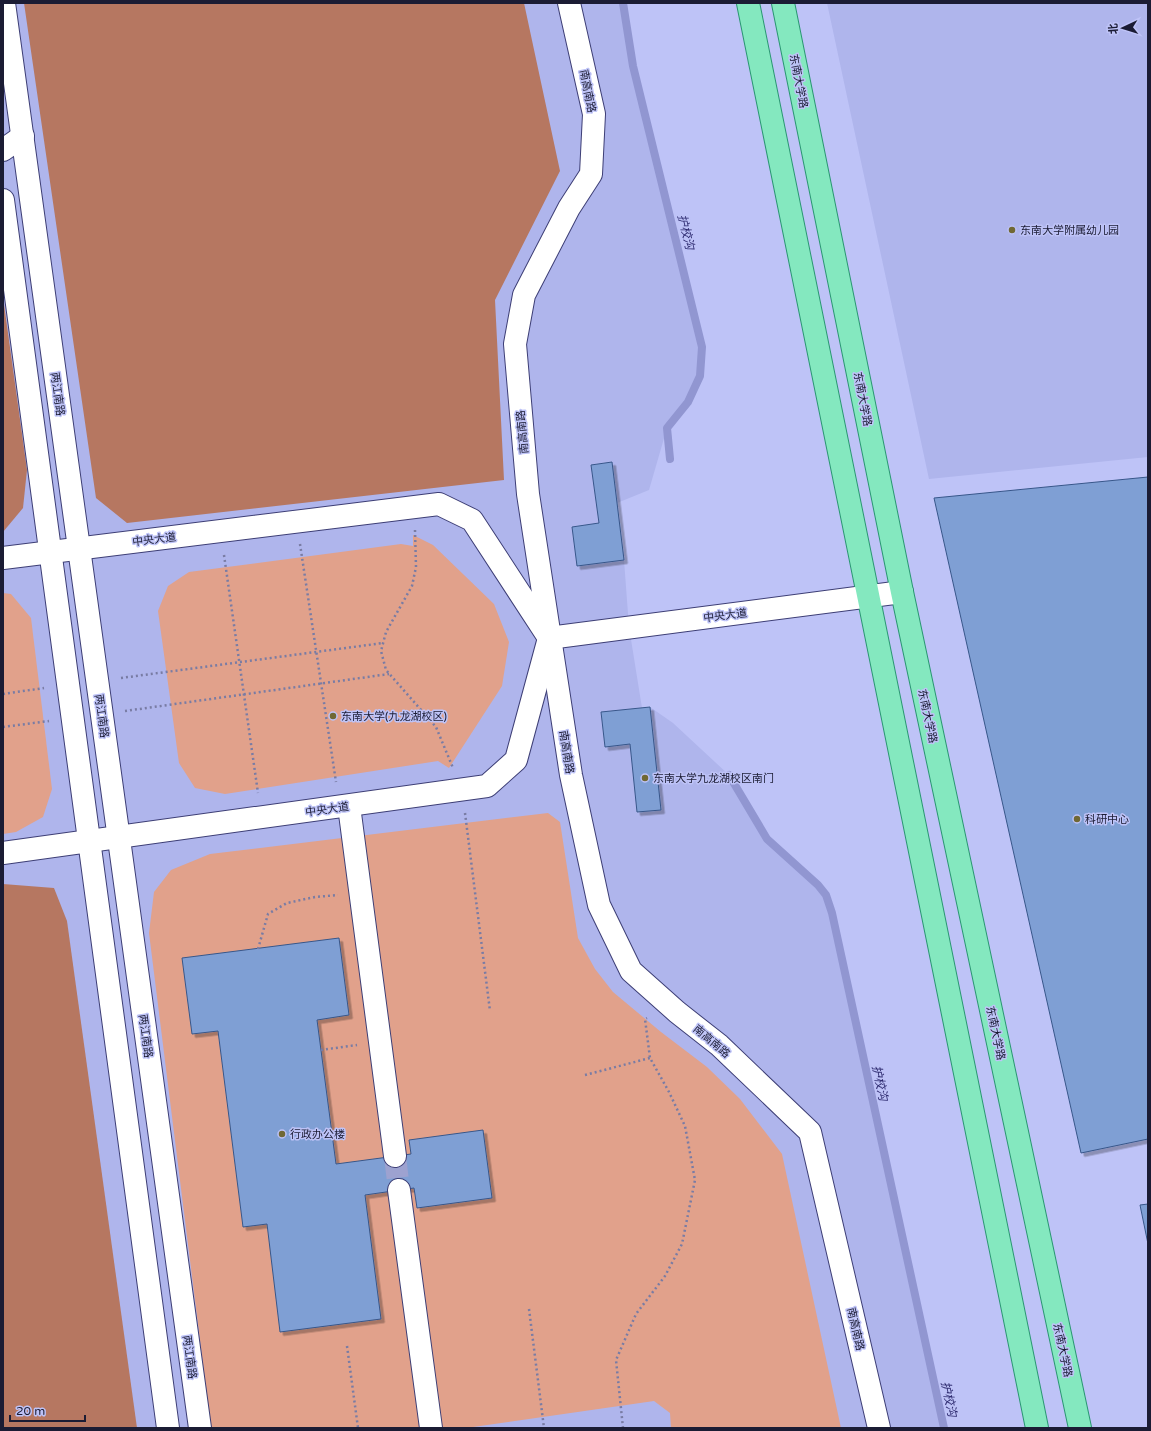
<svg xmlns="http://www.w3.org/2000/svg" width="1151" height="1431" viewBox="0 0 1151 1431" font-family="'Varela Round','Noto Sans SC',sans-serif">
<style>
.built{fill:#afb5ec}
.green{fill:#e1a18b}
.forest{fill:#b67761}
.lines{fill:none;stroke-linecap:round;stroke-linejoin:round}
.stream{stroke:#9196d1;stroke-width:8}
.building{fill:#7f9fd4;stroke:#38578a;filter:url(#shadow)}
.minor-tunnel{stroke:#9da2d0;stroke-width:22;stroke-dasharray:22 11;stroke-linecap:butt}
.minor-casing{stroke:#3d3e75;stroke-width:24}
.major-casing{stroke:#2a9672;stroke-width:24}
.path{stroke:#797ca4;stroke-width:2.5;stroke-dasharray:2 3;stroke-linecap:butt}
.minor{stroke:#fff;stroke-width:22}
.major{stroke:#84e8bf;stroke-width:22}
.poi-dot{fill:#706834;stroke:#bec3f7;stroke-width:1.5}
.labels{text-anchor:middle;stroke-width:3;stroke-linejoin:round;paint-order:stroke}
.street-label{font-size:11px;fill:#1b1c34;stroke:#bec3f7}
.poi-label{font-size:11px;fill:#1b1c34;stroke:#bec3f7;text-anchor:start}
.water-label{font-size:12px;font-style:italic;fill:#2d2a6f;stroke:#bec3f7}
</style>
<defs>
<filter id="shadow"><feDropShadow dx="3.5" dy="3.5" stdDeviation="0" flood-color="#0004"/></filter>
</defs>
<rect width="100%" height="100%" fill="#bec3f7"/>
<!-- built -->
<g class="built">
<path d="M3,3H623L633,66L702,347L700,376L688,402L667,428L649,490L617,503L624,560L629,627L642,708L650,707L673,723L729,775L767,839L818,885L826,895L832,913L944,1428H3Z"/>
<path d="M827,3H1148V457L929,479Z"/>
</g>
<!-- green -->
<g class="green">
<path d="M413,535L433,545L494,604L509,642L502,686L449,768L438,761L225,794L195,788L179,763L158,611L168,586L189,572L401,544L413,546Z"/>
<path d="M3,593L11,594L31,618L52,789L43,817L16,832L3,834Z"/>
<path d="M548,813L560,822L578,938L595,969L613,992L661,1032L707,1067L740,1099L782,1154L841,1428H671L670,1413L654,1401L466,1428H211L149,933L154,892L171,870L210,854Z"/>
</g>
<!-- forest -->
<g class="forest">
<path d="M24,3H524L560,171L495,300L504,480L127,523L96,498Z"/>
<path d="M3,297L27,470L23,508L3,532Z"/>
<path d="M3,884L54,888L67,921L137,1428H3Z"/>
</g>
<g class="lines">
<!-- stream -->
<g class="stream">
<path d="M623,3L633,66L702,347L700,376L688,402L667,428L670,459"/>
<path d="M729,775L767,839L818,885L826,895L832,913L944,1428"/>
</g>
</g>
<!-- building -->
<g class="building">
<path d="M612,462L624,560L577,566L572,527L599,523L591,465Z"/>
<path d="M1148,477V1139L1081,1153L934,498Z"/>
<path d="M650,707L661,810L637,812L630,744L605,747L601,712Z"/>
<path d="M339,938L349,1015L317,1020L336,1164L411,1154L409,1140L483,1130L492,1198L417,1208L414,1188L365,1195L381,1319L280,1332L267,1224L243,1227L218,1031L192,1034L182,958Z"/>
<path d="M1148,1204V1244L1140,1205Z"/>
</g>
<g class="lines">
<!-- minor-tunnel -->
<path class="minor-tunnel" d="M395,1156L399,1190"/>
<!-- minor casing -->
<g class="minor-casing">
<g id="minor">
<path d="M4,3L200,1428"/>
<path d="M569,3L594,114L591,174L569,208L524,295L515,344L528,494L571,775L599,905L631,971L677,1012L719,1045L810,1132L879,1428"/>
<path d="M3,150L23,136"/>
<path d="M3,200L168,1428"/>
<path d="M3,558L439,504L472,520L549,638L516,760L487,786L3,853"/>
<path d="M549,638L902,592"/>
<path d="M349,806L395,1156"/>
<path d="M399,1190L431,1428"/>
</g>
</g>
<!-- major casing -->
<g class="major-casing">
<g id="major">
<path d="M748,3L1037,1428"/>
<path d="M783,3L902,592L1080,1428"/>
</g>
</g>
<!-- path -->
<g class="path">
<path d="M415,530L416,567L412,586L386,632L381,651L386,670L436,727L453,768"/>
<path d="M300,544L336,782"/>
<path d="M224,555L258,793"/>
<path d="M121,678L383,643"/>
<path d="M3,694L44,688"/>
<path d="M125,711L389,674"/>
<path d="M3,727L49,721"/>
<path d="M465,813L490,1011"/>
<path d="M258,949L268,914L287,903L315,897L338,895"/>
<path d="M321,1050L357,1045"/>
<path d="M585,1075L650,1058"/>
<path d="M529,1309L544,1428"/>
<path d="M347,1346L358,1428"/>
<path d="M623,1428L616,1360L636,1314L665,1276L682,1244L695,1180L685,1126L669,1092L650,1058L645,1019L647,1018"/>
</g>
<!-- minor -->
<use href="#minor" class="minor"/>
<!-- major -->
<use href="#major" class="major"/>
</g>
<!-- markers -->
<g class="poi-dot">
<circle cx="1012" cy="230" r="4"/>
<circle cx="333" cy="716" r="4"/>
<circle cx="645" cy="778" r="4"/>
<circle cx="1077" cy="819" r="4"/>
<circle cx="282" cy="1134" r="4"/>
</g>
<g class="labels">
<!-- street labels -->
<g class="street-label">
<text transform="translate(799 81) rotate(79)" y="4">东南大学路</text>
<text transform="translate(588 91) rotate(79)" y="4">南高南路</text>
<text transform="translate(58 394) rotate(82)" y="4">两江南路</text>
<text transform="translate(863 399) rotate(79)" y="4">东南大学路</text>
<text transform="translate(522 432) rotate(-95)" y="4">南高南路</text>
<text transform="translate(154 539) rotate(-7)" y="4">中央大道</text>
<text transform="translate(725 615) rotate(-7)" y="4">中央大道</text>
<text transform="translate(102 716) rotate(82)" y="4">两江南路</text>
<text transform="translate(928 716) rotate(78)" y="4">东南大学路</text>
<text transform="translate(567 752) rotate(81)" y="4">南高南路</text>
<text transform="translate(327 809) rotate(-8)" y="4">中央大道</text>
<text transform="translate(996 1033) rotate(78)" y="4">东南大学路</text>
<text transform="translate(146 1036) rotate(82)" y="4">两江南路</text>
<text transform="translate(712 1041) rotate(40)" y="4">南高南路</text>
<text transform="translate(856 1329) rotate(77)" y="4">南高南路</text>
<text transform="translate(1063 1350) rotate(78)" y="4">东南大学路</text>
<text transform="translate(190 1357) rotate(82)" y="4">两江南路</text>
</g>
<!-- poi labels -->
<g class="poi-label">
<text x="1020" y="234">东南大学附属幼儿园</text>
<text x="341" y="720">东南大学(九龙湖校区)</text>
<text x="653" y="782">东南大学九龙湖校区南门</text>
<text x="1085" y="823">科研中心</text>
<text x="290" y="1138">行政办公楼</text>
</g>
<!-- water labels -->
<g class="water-label">
<text transform="translate(686 232) rotate(76)" y="4">护校沟</text>
<text transform="translate(880 1083) rotate(78)" y="4">护校沟</text>
<text transform="translate(949 1399) rotate(78)" y="4">护校沟</text>
</g>
</g>
<!-- border -->
<rect width="1151" height="1431" fill="none" stroke="#1b1c34" stroke-width="8"/>
<!-- north arrow -->
<g transform="translate(1123 28) rotate(266)" stroke="#bec3f7" stroke-width="3" paint-order="stroke">
<path d="M0-3L7 15L0 10L-7 15Z" fill="#1b1c34"/>
<text y="-6" font-size="11" font-weight="bold" text-anchor="middle" fill="#1b1c34">北</text>
</g>
<!-- scale -->
<path d="M10 1415v6h75v-6" fill="none" stroke="#1b1c34" stroke-width="2"/>
<text x="16" y="1415" font-size="12" fill="#1b1c34" stroke="#bec3f7" stroke-width="3" paint-order="stroke">20 m</text>
</svg>
